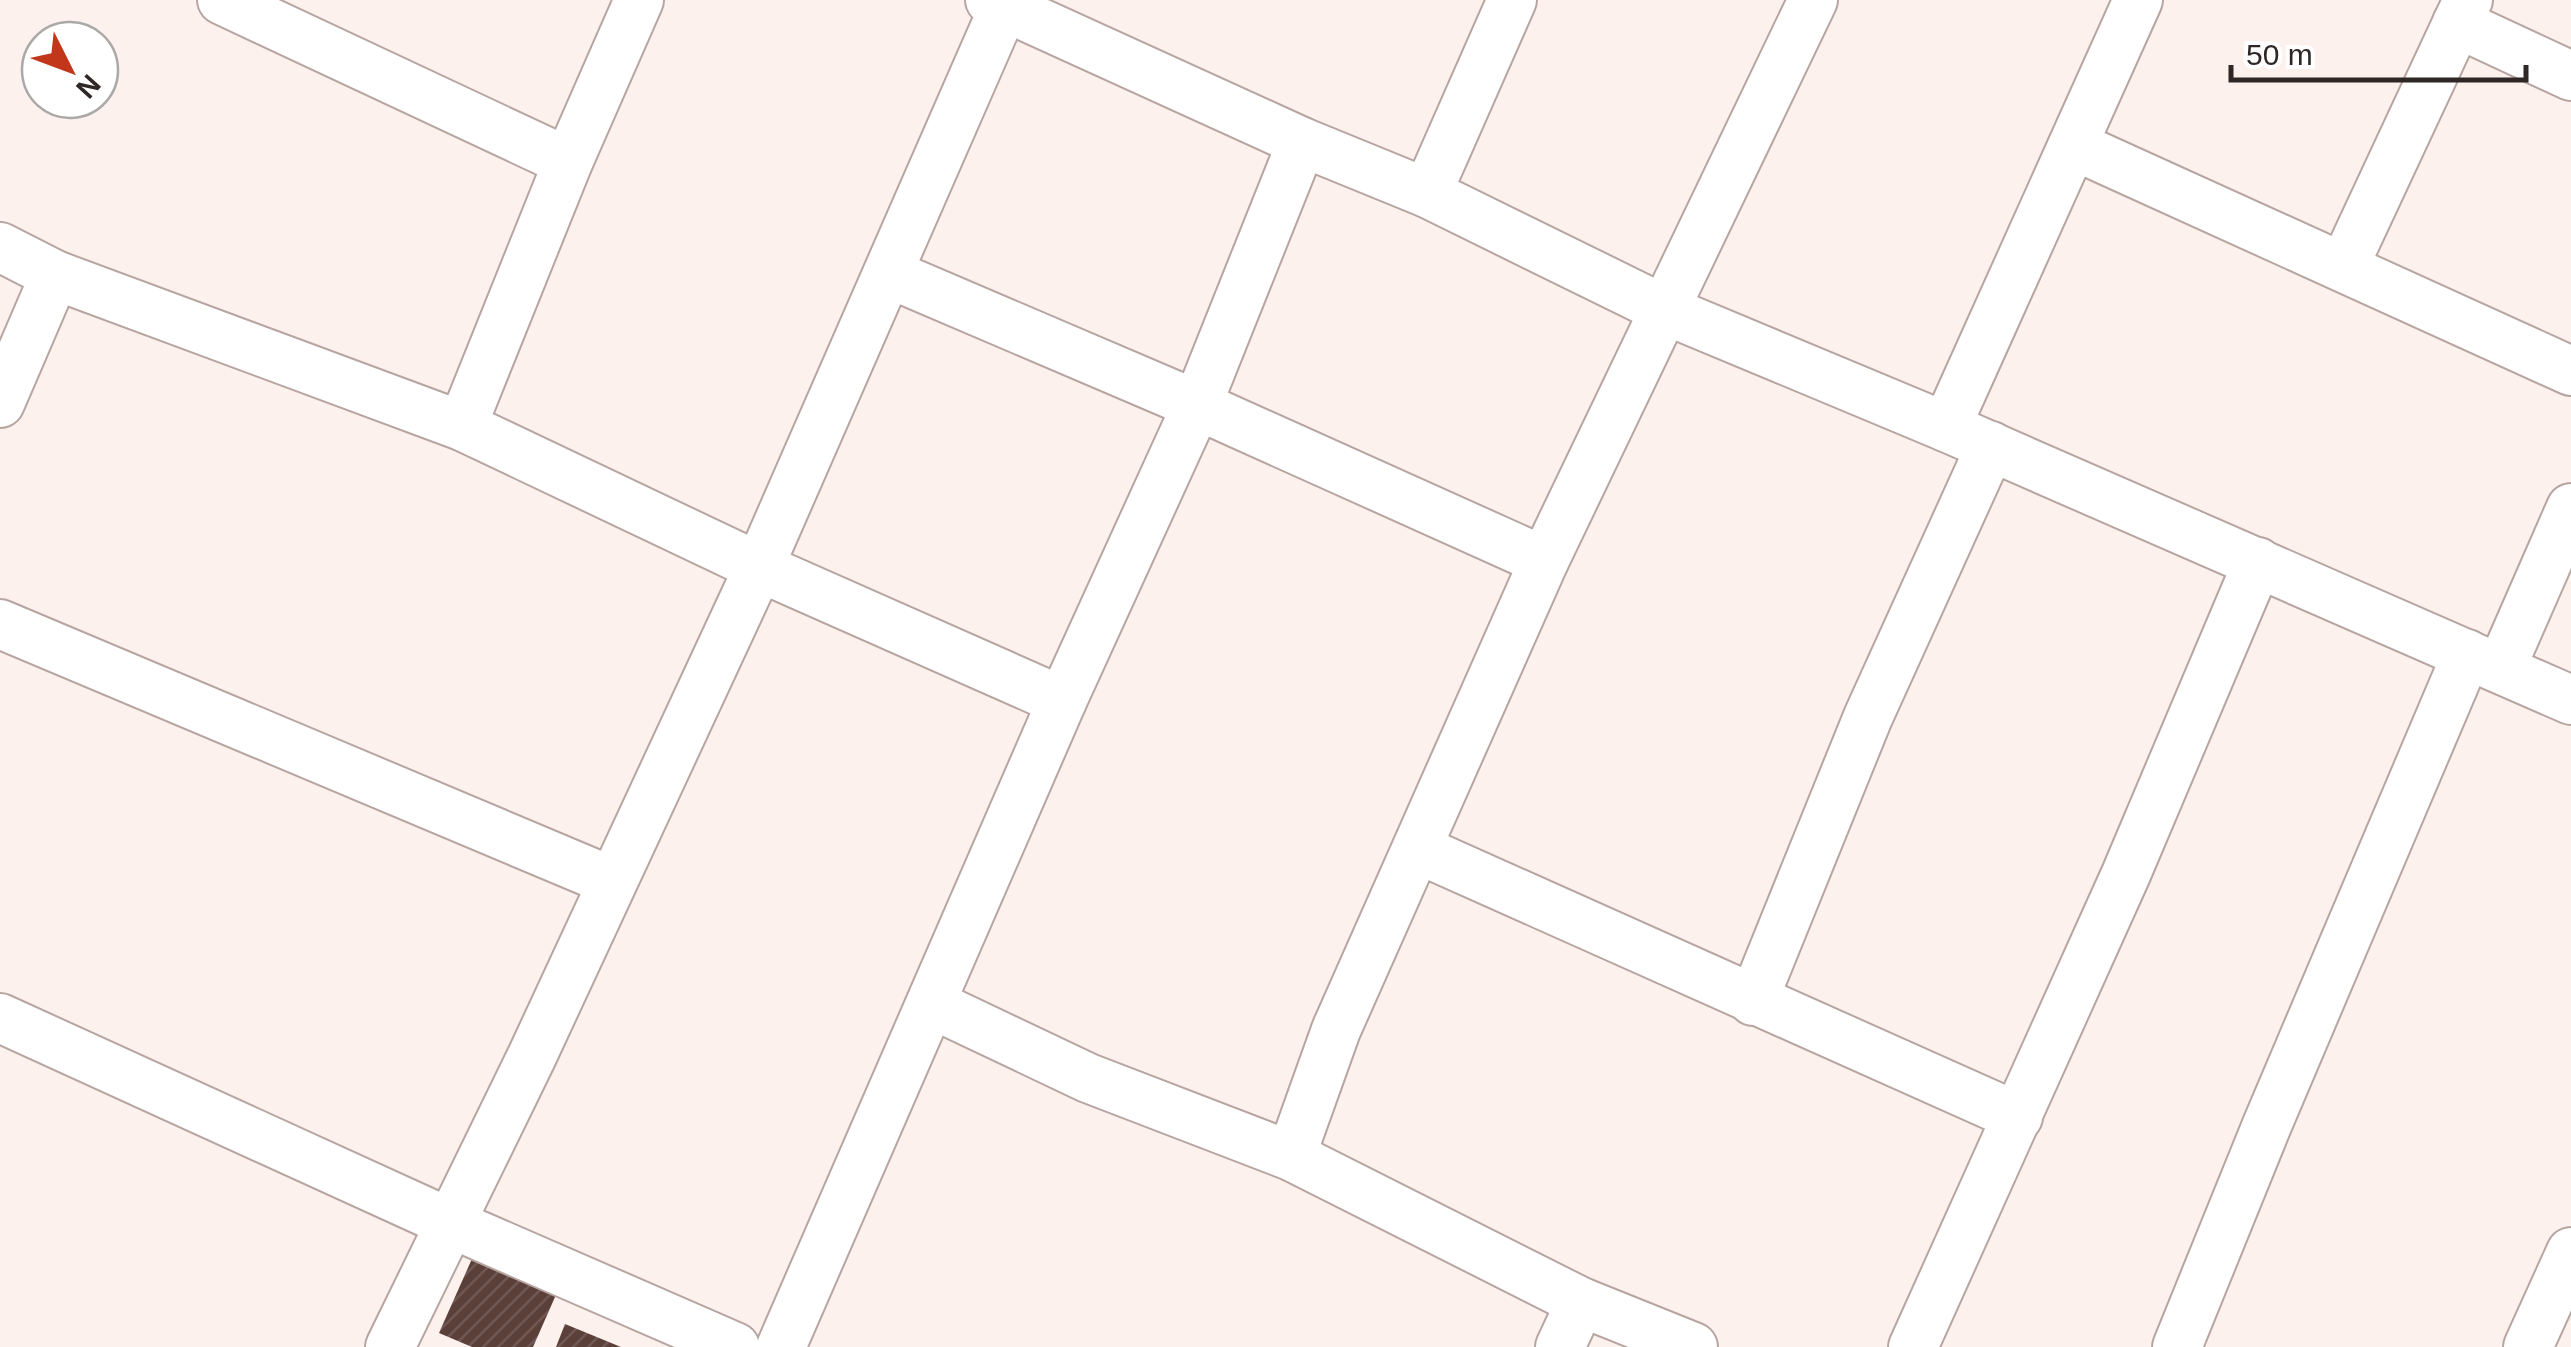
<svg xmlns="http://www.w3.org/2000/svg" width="2571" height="1347" viewBox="0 0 2571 1347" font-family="Helvetica,sans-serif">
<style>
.building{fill:url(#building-hatch)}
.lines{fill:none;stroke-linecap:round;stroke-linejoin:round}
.minor-casing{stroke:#b7a5a1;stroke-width:52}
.minor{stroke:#fff;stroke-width:48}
</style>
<defs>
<pattern id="building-hatch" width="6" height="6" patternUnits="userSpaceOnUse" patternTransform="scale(2.5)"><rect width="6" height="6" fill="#5b3f39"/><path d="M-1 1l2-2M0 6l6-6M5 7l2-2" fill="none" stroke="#6f5854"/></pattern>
</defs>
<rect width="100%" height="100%" fill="#fdf1ee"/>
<!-- building -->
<g class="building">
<path d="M475,1252L559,1288L533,1347H472L439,1333Z"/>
<path d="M565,1324L621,1347H556Z"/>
</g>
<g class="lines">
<!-- minor casing -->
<g class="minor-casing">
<g id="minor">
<path d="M222,0L568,162"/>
<path d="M990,0L1302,142L1427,193L1663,309L1946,427L2571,700"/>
<path d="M2457,23L2571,76"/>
<path d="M2073,145L2571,371"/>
<path d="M1427,193L1512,0"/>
<path d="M0,247L55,275L462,426L759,567L1062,701"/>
<path d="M2344,266L2468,0"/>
<path d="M888,273L1197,405L1544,561"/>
<path d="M0,403L55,275"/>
<path d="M462,426L568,162L639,0"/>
<path d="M1946,427L2138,0"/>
<path d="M0,624L611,881"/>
<path d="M2501,668L2571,508"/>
<path d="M1418,849L2018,1117"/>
<path d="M1753,1001L1868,717L1991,446"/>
<path d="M932,1004L1088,1078L1291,1156L1581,1302L1693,1347"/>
<path d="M0,1018L450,1223L735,1347"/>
<path d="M1291,1156L1336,1030L1544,561L1813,0"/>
<path d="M390,1347L532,1056L759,567L1004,7"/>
<path d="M781,1347L1062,701L1197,405L1302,142"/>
<path d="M1560,1347L1581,1302"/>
<path d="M1913,1347L2126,874L2258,562"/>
<path d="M2177,1347L2267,1125L2467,654"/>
<path d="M2528,1347L2571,1252"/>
</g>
</g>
<!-- minor -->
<use href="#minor" class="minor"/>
</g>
<!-- north arrow -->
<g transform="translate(70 70) rotate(132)"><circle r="48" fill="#ffffff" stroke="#aba9a8" stroke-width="2.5"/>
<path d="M0-8L18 38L0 25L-18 38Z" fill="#c23719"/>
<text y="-15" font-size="28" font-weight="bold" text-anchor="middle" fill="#2e2725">N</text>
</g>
<!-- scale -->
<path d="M2231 65v15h295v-15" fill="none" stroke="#2e2725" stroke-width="5"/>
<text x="2246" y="65" font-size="30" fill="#2e2725" stroke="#ffffff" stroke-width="8" paint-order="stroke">50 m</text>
</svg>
